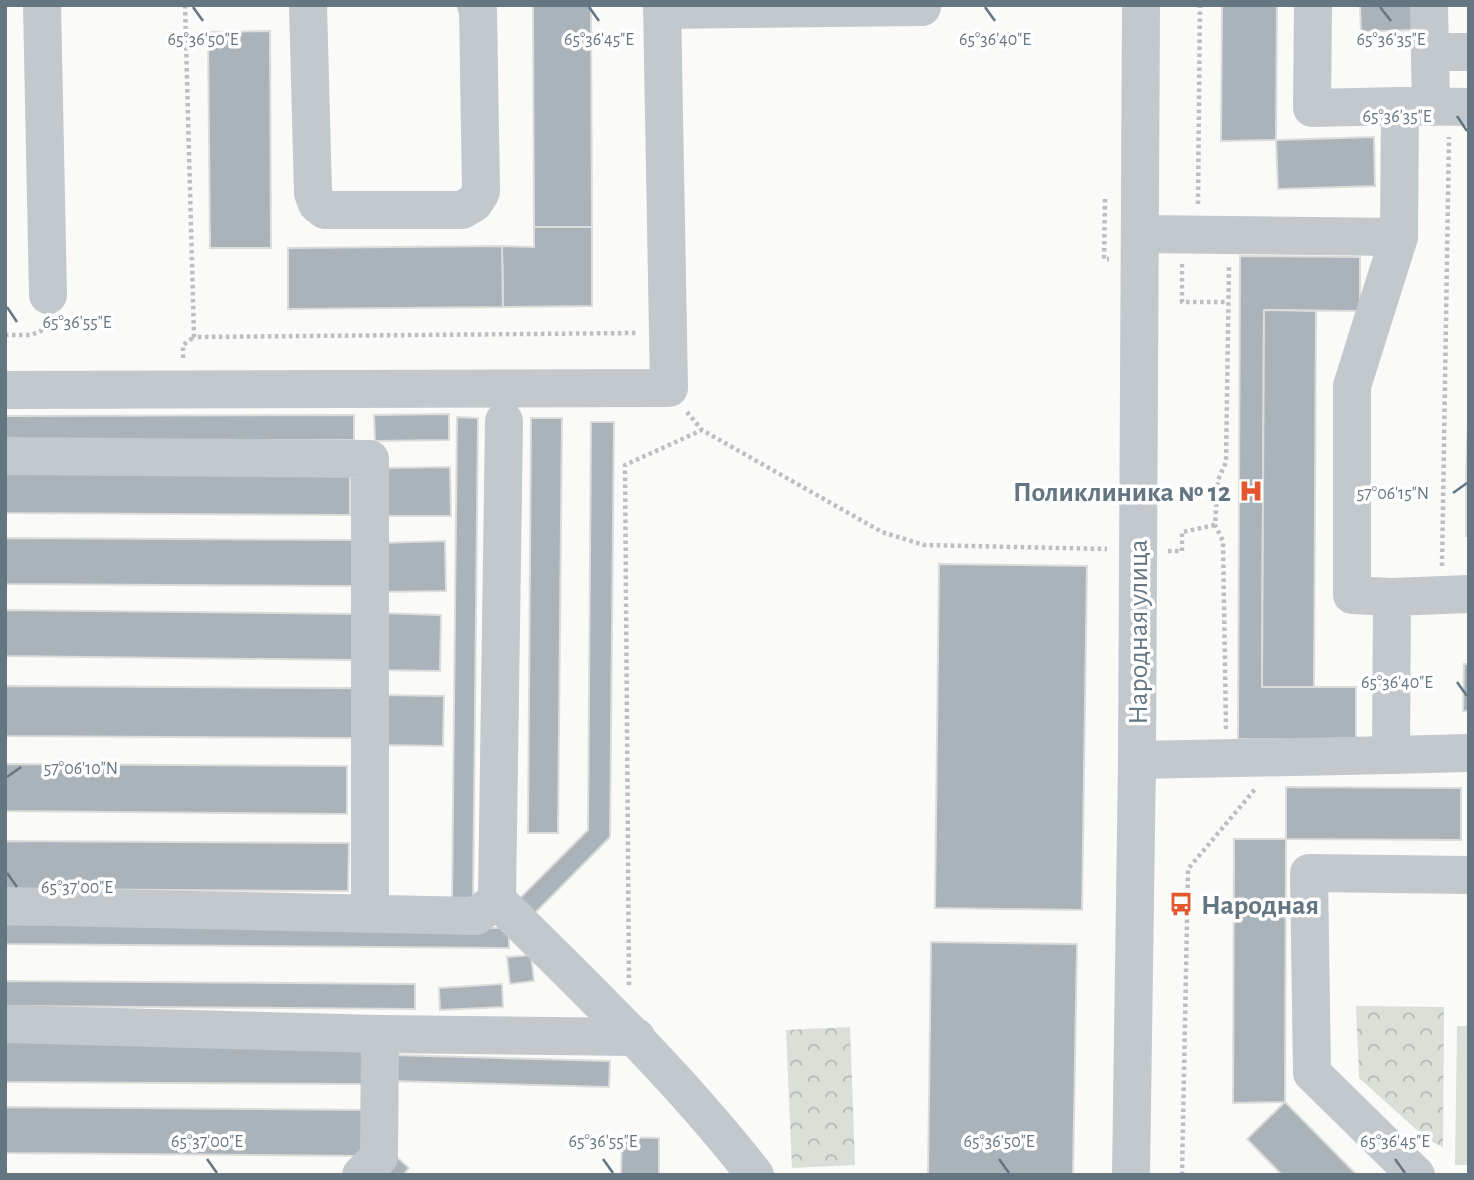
<svg xmlns="http://www.w3.org/2000/svg" width="1474" height="1180" viewBox="0 0 1474 1180" font-family="'Alegreya Sans',sans-serif">
<style>
.grass{fill:#dadfd7}
.park{fill:url(#park-crowns)}
.building{fill:#aab3b9;stroke:#dcdcda;stroke-width:2}
.lines{fill:none;stroke-linecap:round;stroke-linejoin:round}
.path{stroke:#bbbfc2;stroke-width:4.5;stroke-dasharray:3.5 3.5;stroke-linecap:butt}
.minor{stroke:#c3c8cc;stroke-width:38}
.ticks{fill:none;stroke:#657683;stroke-width:2.5}
.labels{text-anchor:middle;stroke-width:7;stroke-linejoin:round;paint-order:stroke}
.poi-label{font-size:28px;font-weight:bold;fill:#657683;stroke:#fff;text-anchor:end}
.street-label{font-size:28px;fill:#657683;stroke:#fff}
.ticks-label{font-size:18px;text-anchor:middle;fill:#657683;stroke:#fff;stroke-width:7;stroke-linejoin:round;paint-order:stroke}
</style>
<defs>
<pattern id="park-crowns" width="20" height="18" patternUnits="userSpaceOnUse" patternTransform="scale(1.75)"><rect width="20" height="18" fill="#dadfd7"/><path d="M2 6a3 3 0 1 1 6 0M12 15a3 3 0 1 1 6 0" fill="none" stroke="#b4b9b4"/></pattern>
</defs>
<rect width="100%" height="100%" fill="#fafaf8"/>
<!-- grass -->
<path class="grass" d="M1457,1026H1469V1165H1455Z"/>
<!-- park -->
<g class="park">
<path d="M1356,1006L1444,1007L1443,1147L1428,1140L1359,1078Z"/>
<path d="M850,1027L855,1165L792,1168L786,1030Z"/>
</g>
<!-- building -->
<g class="building">
<path d="M533,5H591L592,227H534Z"/>
<path d="M1222,5H1277L1276,140L1221,141Z"/>
<path d="M1360,5H1411L1412,30L1361,32Z"/>
<path d="M270,31L271,248H210L208,32Z"/>
<path d="M1374,137L1375,186L1278,189L1276,140Z"/>
<path d="M534,227H592V306L503,307L502,246L534,247Z"/>
<path d="M502,246L503,307L288,309V248Z"/>
<path d="M1240,256L1360,257V311L1264,310L1262,687H1356V740L1238,739Z"/>
<path d="M1264,310L1316,311L1314,687H1262Z"/>
<path d="M1469,395V471H1466Z"/>
<path d="M449,414V440L375,441L374,415Z"/>
<path d="M354,415V440H5V416Z"/>
<path d="M457,417L478,418L473,904H452Z"/>
<path d="M531,418H562L558,833H528Z"/>
<path d="M591,422H614L610,837L528,920L513,905L588,830Z"/>
<path d="M450,467L451,516H384L383,468Z"/>
<path d="M5,468L350,470V515L5,513Z"/>
<rect x="1466" y="471" width="3" height="65"/>
<path d="M5,538L353,540V586L5,584Z"/>
<path d="M445,541L446,591L380,592L379,543Z"/>
<path d="M939,564L1087,566L1082,910L935,908Z"/>
<path d="M5,610L355,614L354,660L5,656Z"/>
<path d="M379,613L441,615L440,671L377,670Z"/>
<path d="M1464,664H1469V711H1463Z"/>
<path d="M5,686L353,688L352,738L5,736Z"/>
<path d="M382,695L444,696L443,746L381,745Z"/>
<path d="M5,764L347,766V814L5,811Z"/>
<path d="M1286,787L1461,788V840L1286,839Z"/>
<path d="M1234,839H1286L1285,1102L1233,1103Z"/>
<path d="M5,841L349,843L348,891L5,889Z"/>
<path d="M5,924L509,928V948L5,944Z"/>
<path d="M931,942L1077,944L1073,1175H928Z"/>
<path d="M531,955L534,981L510,984L507,957Z"/>
<path d="M5,981L415,984V1009L5,1006Z"/>
<path d="M502,984L503,1007L440,1010L439,988Z"/>
<path d="M5,1036L367,1039L366,1084L5,1082Z"/>
<path d="M391,1055L610,1061L609,1087L391,1081Z"/>
<path d="M1285,1102L1357,1175H1282L1247,1139Z"/>
<path d="M5,1107L365,1110V1156L5,1153Z"/>
<path d="M622,1137L659,1138V1175H621Z"/>
<path d="M391,1152L409,1168L403,1175H370Z"/>
</g>
<g class="lines">
<!-- path -->
<g class="path">
<path d="M185,5L194,337L638,333"/>
<path d="M1105,199L1104,259H1109"/>
<path d="M1198,204L1200,5"/>
<path d="M1182,264V302H1227"/>
<path d="M5,335H31L41,331L44,323"/>
<path d="M183,358V345L194,337"/>
<path d="M687,412L702,430L882,532L924,545L1107,549"/>
<path d="M1168,551H1182V532L1215,525"/>
<path d="M1442,566L1449,137"/>
<path d="M1226,729L1223,541L1215,525L1218,480L1226,462L1229,266"/>
<path d="M629,985L625,465L702,430"/>
<path d="M1182,1175L1188,869L1256,788"/>
</g>
<!-- minor -->
<g class="minor">
<path d="M42,5L48,295"/>
<path d="M308,5L313,193L317,204L325,210H462L474,203L481,192L478,11L476,5"/>
<path d="M1313,5L1312,108L1400,106"/>
<path d="M1429,5L1431,107"/>
<path d="M663,10L922,7"/>
<path d="M1430,52H1469"/>
<path d="M1140,234L1399,237L1400,106L1469,107"/>
<path d="M5,390L669,388L662,5"/>
<path d="M504,421L497,900C587,989 677,1075 755,1175"/>
<path d="M5,456L370,459V914"/>
<path d="M1469,594L1392,597L1391,755L1469,753"/>
<path d="M1392,597L1352,595V386L1399,237"/>
<path d="M1137,760L1391,755"/>
<path d="M5,906L476,916L497,900"/>
<path d="M5,1024L380,1034L636,1037"/>
<path d="M361,1175L379,1157L380,1034"/>
<path d="M1131,1175L1137,760L1141,5"/>
<path d="M1416,1175L1312,1073L1309,873L1469,875"/>
</g>
</g>
<!-- ticks -->
<path class="ticks" d="M193,7L203,21M589,7L599,21M985,7L995,21M1380,7L1391,21M1457,116L1467,131M7,307L17,322M1453,493L1467,483M1457,682L1467,696M7,777L21,767M7,873L17,887M207,1159L217,1173M603,1159L613,1173M999,1159L1009,1173M1395,1159L1405,1173"/>
<!-- icons -->
<defs>
<g id="hospital-bare" transform="scale(1.89)"><path d="M-5-5h3v3.5h4V-5h3V5h-3V1.5h-4V5h-3Z" fill="#e4572e" stroke="#fff" stroke-width="2.5" paint-order="stroke"/></g>
<g id="bus-bare" transform="scale(1.89)"><path d="M-5-6H5V4H4V6H2V4H-2V6H-4V4H-5ZM-3.5-4V0h7V-4ZM-3.5 1.2v1.5H-2V1.2ZM2 1.2v1.5H3.5V1.2Z" fill="#e4572e" stroke="#fff" stroke-width="2.5" paint-order="stroke"/></g>
</defs>
<g fill-rule="evenodd">
<use href="#hospital-bare" x="1251" y="491"/>
<use href="#bus-bare" x="1181" y="904"/>
</g>
<g class="labels">
<!-- poi labels -->
<g class="poi-label">
<text x="1231" y="501">Поликлиника № 12</text>
<text x="1201" y="914" text-anchor="start">Народная</text>
</g>
<!-- street labels -->
<g class="street-label">
<text transform="translate(1137 632) rotate(-90)" y="10">Народная улица</text>
</g>
</g>
<g class="ticks-label">
<text x="203" y="45">65°36'50"E</text>
<text x="599" y="45">65°36'45"E</text>
<text x="995" y="45">65°36'40"E</text>
<text x="1391" y="45">65°36'35"E</text>
<text x="1397" y="122">65°36'35"E</text>
<text x="77" y="328">65°36'55"E</text>
<text x="1393" y="499">57°06'15"N</text>
<text x="1397" y="688">65°36'40"E</text>
<text x="81" y="774">57°06'10"N</text>
<text x="77" y="893">65°37'00"E</text>
<text x="207" y="1147">65°37'00"E</text>
<text x="603" y="1147">65°36'55"E</text>
<text x="999" y="1147">65°36'50"E</text>
<text x="1395" y="1147">65°36'45"E</text>
</g>
<!-- border -->
<rect width="1474" height="1180" fill="none" stroke="#657683" stroke-width="14"/>
</svg>
